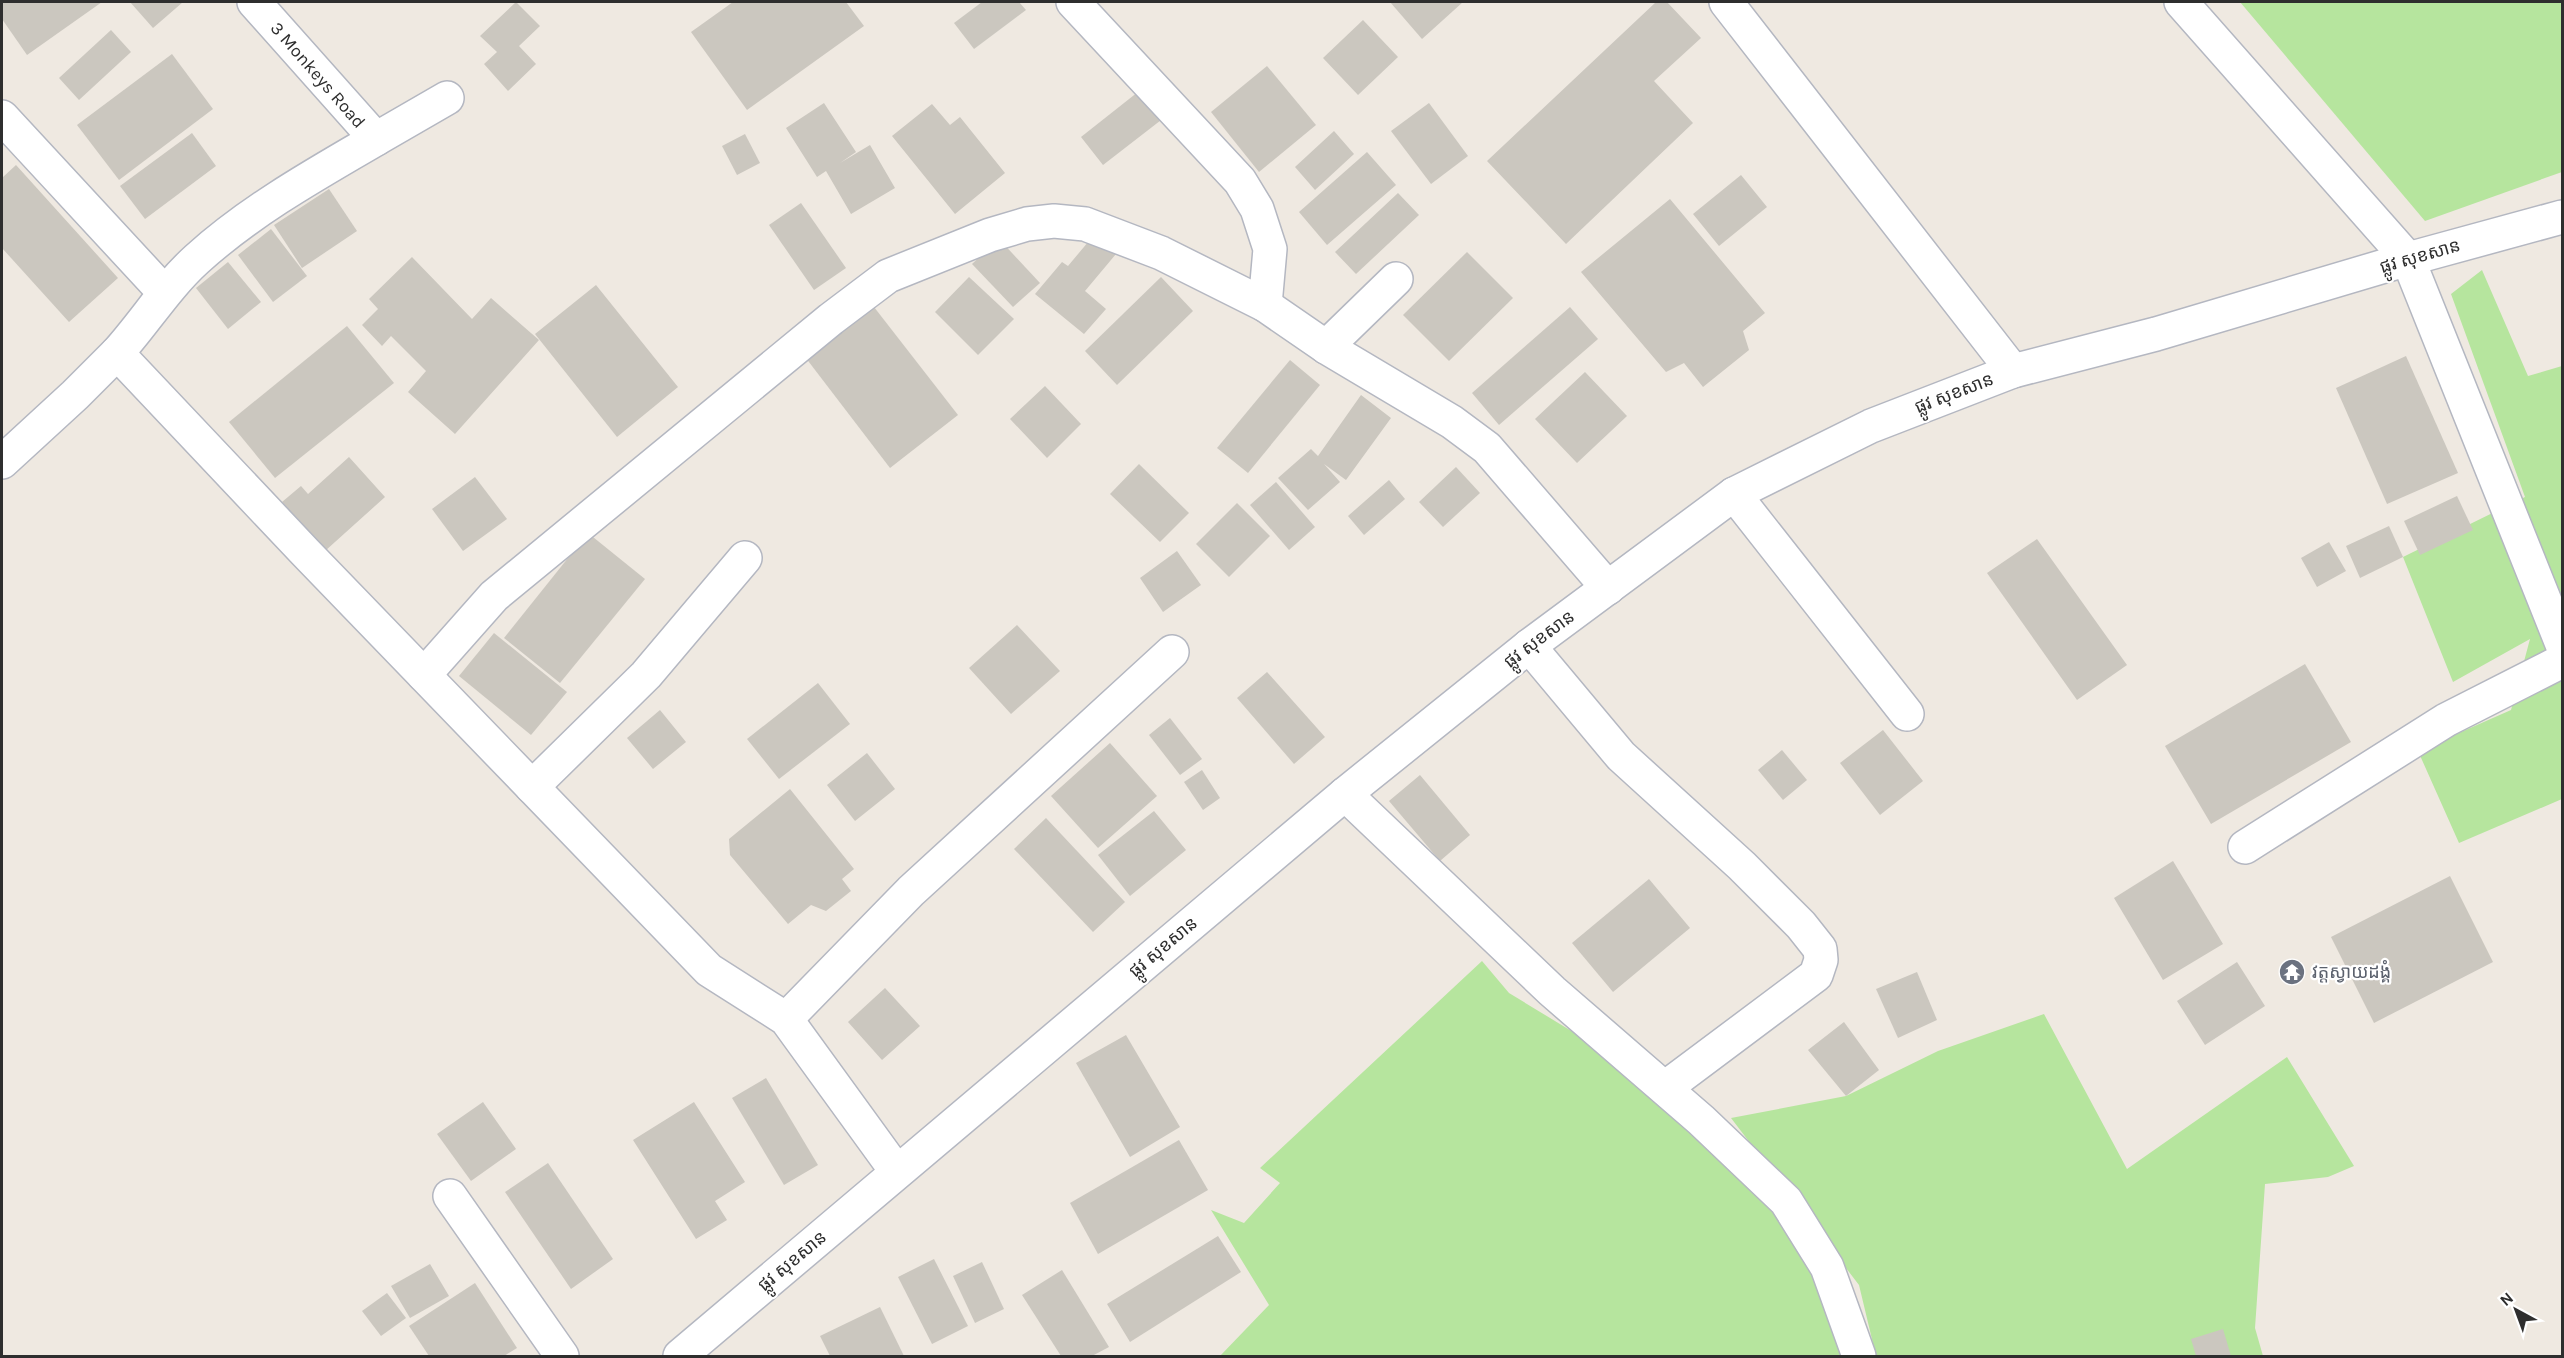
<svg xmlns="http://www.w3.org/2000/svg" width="2564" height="1358" viewBox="0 0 2564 1358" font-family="Karla,'Noto Sans Khmer',sans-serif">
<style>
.green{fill:#b6e59e}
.building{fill:#cbc7bf}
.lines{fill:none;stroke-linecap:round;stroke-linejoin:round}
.minor-casing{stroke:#b4b7c1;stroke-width:36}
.minor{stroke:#fff;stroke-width:33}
.labels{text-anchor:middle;stroke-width:4.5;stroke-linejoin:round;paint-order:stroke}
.street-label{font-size:18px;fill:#2e2e2e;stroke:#fff}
.worship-label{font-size:18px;fill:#5b616d;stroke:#fff;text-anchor:start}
</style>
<rect width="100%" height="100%" fill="#efe9e1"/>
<!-- green -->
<g class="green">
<path d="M2240,2H2562V172L2425,221Z"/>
<path d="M2482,270L2528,376L2562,366V799L2459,843L2418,751L2511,710L2530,639L2453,682L2403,557L2525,497L2451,294Z"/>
<path d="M1482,961L1509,993L1665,1088L1827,1267L1860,1356H1220L1269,1305L1211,1210L1244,1223L1280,1183L1260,1168Z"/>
<path d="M2044,1014L2127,1169L2287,1057L2354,1166L2328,1177L2265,1184L2255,1328L2263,1356H1876L1859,1285L1731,1118L1846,1096L1938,1051Z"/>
</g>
<!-- building -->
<g class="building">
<path d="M2,2H102L27,55L2,19Z"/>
<path d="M130,2H183L153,28Z"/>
<path d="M516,2L540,26L519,46L536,64L508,91L484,64L497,52L480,36Z"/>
<path d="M733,2H846L864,26L747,110L691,32Z"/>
<path d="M982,2H1019L1026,10L974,49L954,23Z"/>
<path d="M1390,2H1463L1422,39Z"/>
<path d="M1656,2H1667L1701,38L1654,81L1693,123L1566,244L1487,161Z"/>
<path d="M1363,20L1398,57L1358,95L1323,58Z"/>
<path d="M111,30L131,52L79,100L59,78Z"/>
<path d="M172,54L213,109L119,180L77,125Z"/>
<path d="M1267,66L1316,125L1259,172L1211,112Z"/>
<path d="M1143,88L1165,117L1103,165L1081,137Z"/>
<path d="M824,103L856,152L840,163L870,145L895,188L851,214L826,171L817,177L786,128Z"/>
<path d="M1429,103L1468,156L1431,184L1391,131Z"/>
<path d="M932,104L950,125L960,117L1005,173L955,214L892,136Z"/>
<path d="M1334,131L1354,154L1315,190L1295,167Z"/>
<path d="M192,133L216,166L145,219L120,186Z"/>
<path d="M745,134L760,163L737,175L722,146Z"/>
<path d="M1367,152L1396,185L1327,245L1299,212Z"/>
<path d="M16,165L118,278L69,322L2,248V178Z"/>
<path d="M1741,175L1767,207L1719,246L1693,214Z"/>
<path d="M329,189L357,231L302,268L274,225Z"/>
<path d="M1398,193L1419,215L1356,274L1335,252Z"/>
<path d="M1670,199L1765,313L1743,331L1749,350L1703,387L1684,363L1666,372L1581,272Z"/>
<path d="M801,203L846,268L814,290L769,225Z"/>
<path d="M271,229L307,276L273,302L238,255Z"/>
<path d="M1099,229L1121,248L1085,291L1106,309L1084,334L1035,294L1062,262L1068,266Z"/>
<path d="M999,239L1040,283L1013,307L972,264Z"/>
<path d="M1467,252L1513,298L1449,361L1403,315Z"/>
<path d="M412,257L472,319L491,298L539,340L455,434L408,392L426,371L391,336L382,346L362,325L378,309L369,299Z"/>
<path d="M228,262L261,302L228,329L196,288Z"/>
<path d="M969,277L1014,319L978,355L935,312Z"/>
<path d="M1161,277L1193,311L1117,385L1085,351Z"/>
<path d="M596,285L678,387L617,437L535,334Z"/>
<path d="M867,298L958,415L890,468L799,349Z"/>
<path d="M1570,307L1598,339L1499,425L1472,393Z"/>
<path d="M347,326L394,383L275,478L229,422Z"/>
<path d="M2406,356L2458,473L2387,504L2336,388Z"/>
<path d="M1290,360L1320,385L1248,473L1217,448Z"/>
<path d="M1585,372L1627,416L1577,463L1535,419Z"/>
<path d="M1045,386L1081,424L1047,458L1010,419Z"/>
<path d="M1361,395L1391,418L1346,480L1324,464L1340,482L1308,510L1278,478L1311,449L1318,456Z"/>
<path d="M349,457L385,497L325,551L282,502L301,486L308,494Z"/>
<path d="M1139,464L1189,513L1160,542L1110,494Z"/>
<path d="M1456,467L1480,493L1443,527L1419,502Z"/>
<path d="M475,477L507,519L463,551L432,509Z"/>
<path d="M1389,480L1405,499L1364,535L1348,516Z"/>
<path d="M1276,482L1315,527L1289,550L1250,505Z"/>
<path d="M2457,496L2473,530L2420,555L2404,521Z"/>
<path d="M1237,503L1270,536L1229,577L1196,544Z"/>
<path d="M2389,526L2403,557L2360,578L2346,546Z"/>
<path d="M588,533L645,579L560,683L504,638Z"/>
<path d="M2037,539L2127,665L2077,700L1987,573Z"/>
<path d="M2329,542L2346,571L2317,587L2301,558Z"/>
<path d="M1177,551L1201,585L1163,612L1140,578Z"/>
<path d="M1017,625L1060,671L1011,714L969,668Z"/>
<path d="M494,633L567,692L531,735L459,676Z"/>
<path d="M2305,664L2351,742L2211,824L2165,746Z"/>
<path d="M1267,672L1325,737L1294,764L1237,698Z"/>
<path d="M818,683L850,724L779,779L747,739Z"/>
<path d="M660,710L686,742L653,769L627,738Z"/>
<path d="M1170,718L1202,759L1180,775L1149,735Z"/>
<path d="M1883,730L1923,781L1880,815L1840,763Z"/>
<path d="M1110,743L1157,796L1098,848L1051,796Z"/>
<path d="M1782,750L1807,780L1783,800L1758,770Z"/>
<path d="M867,753L895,789L855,821L827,785Z"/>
<path d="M1202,770L1220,798L1203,810L1184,782Z"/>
<path d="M1420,775L1470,835L1440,861L1389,801Z"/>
<path d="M790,789L854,869L842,879L851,891L826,911L811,905L788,924L730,855L729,839Z"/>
<path d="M1154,811L1186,850L1130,896L1098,855Z"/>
<path d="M1046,818L1125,902L1093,932L1014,849Z"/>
<path d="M2173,861L2223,944L2163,980L2114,898Z"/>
<path d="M2450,876L2493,962L2374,1023L2331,937Z"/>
<path d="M1649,879L1690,928L1613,992L1572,943Z"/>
<path d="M2237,962L2265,1006L2205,1045L2177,1001Z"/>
<path d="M1917,972L1937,1020L1898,1038L1876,989Z"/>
<path d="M885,988L920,1026L882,1060L848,1022Z"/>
<path d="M1844,1022L1879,1070L1846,1096L1808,1050Z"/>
<path d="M1126,1035L1180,1127L1130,1157L1076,1063Z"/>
<path d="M766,1078L818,1165L784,1185L732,1098Z"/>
<path d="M483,1102L516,1149L471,1181L437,1134Z"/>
<path d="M694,1102L745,1182L715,1201L727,1220L696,1239L633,1140Z"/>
<path d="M1179,1140L1208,1190L1098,1254L1070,1203Z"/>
<path d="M548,1163L613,1259L571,1289L505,1192Z"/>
<path d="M1218,1236L1241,1272L1130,1342L1107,1304Z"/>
<path d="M934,1259L968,1326L932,1344L898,1277Z"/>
<path d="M982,1262L1004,1309L975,1323L953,1276Z"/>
<path d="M430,1264L449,1296L410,1318L391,1286Z"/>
<path d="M1062,1270L1109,1347L1092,1356H1061L1022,1295Z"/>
<path d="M475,1283L517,1348L504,1356H429L409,1326Z"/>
<path d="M387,1293L406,1318L381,1336L362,1311Z"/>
<path d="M880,1307L904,1356H830L820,1336Z"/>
<path d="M2223,1329L2231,1356H2196L2191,1339Z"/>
</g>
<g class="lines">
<!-- minor casing -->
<g class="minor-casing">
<g id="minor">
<path d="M254,2L376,139L447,98"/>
<path d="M1073,2L1240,181L1257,209L1270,249L1265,305"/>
<path d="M1726,2L2013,371"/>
<path d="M2181,2L2408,259L2562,644"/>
<path d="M2,117L164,292"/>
<path d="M376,139C314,175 250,211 197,259C166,287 145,322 117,353L305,552L709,970L786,1019L897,1172"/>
<path d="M1326,347L1396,279"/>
<path d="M2,462L75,395L117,353"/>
<path d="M1734,494L1907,714"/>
<path d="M1529,646L1621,756L1742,866L1801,925L1820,949L1821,960L1816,975L1665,1088"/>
<path d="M424,675L494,596L831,319L888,276L990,235L1027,224L1054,221L1085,224L1161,253L1265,305L1326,347L1452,422L1487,448L1608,588"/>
<path d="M532,787L646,675L745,558"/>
<path d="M1345,794L1552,991L1701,1120L1786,1201L1827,1267L1859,1356"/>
<path d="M2245,847L2446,720L2562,661"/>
<path d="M786,1019L911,891L1172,652"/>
<path d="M450,1196L562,1356"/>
<path d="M680,1356L1345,794L1529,646L1734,494L1871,426L2013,371L2156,334L2408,259L2562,217"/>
</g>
</g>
<!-- minor -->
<use href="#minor" class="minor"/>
</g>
<!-- icons -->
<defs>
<g id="temple-disc" transform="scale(1.35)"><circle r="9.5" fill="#6b7280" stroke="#fff"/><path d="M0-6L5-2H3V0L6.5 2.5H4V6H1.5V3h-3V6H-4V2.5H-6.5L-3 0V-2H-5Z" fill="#fff"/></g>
</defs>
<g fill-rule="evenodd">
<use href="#temple-disc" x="2292" y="972"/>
</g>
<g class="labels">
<!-- street labels -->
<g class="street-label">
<text transform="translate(318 75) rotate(49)" y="6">3 Monkeys Road</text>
<text transform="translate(2420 256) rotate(-16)" y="6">ផ្លូវ សុខសាន</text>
<text transform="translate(1954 393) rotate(-21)" y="6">ផ្លូវ សុខសាន</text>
<text transform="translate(1539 639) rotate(-37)" y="6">ផ្លូវ សុខសាន</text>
<text transform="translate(1163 947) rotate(-40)" y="6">ផ្លូវ សុខសាន</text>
<text transform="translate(792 1261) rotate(-40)" y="6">ផ្លូវ សុខសាន</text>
</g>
<!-- worship labels -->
<g class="worship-label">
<text x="2312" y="978">វត្តស្វាយដង្គំ</text>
</g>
</g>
<!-- border -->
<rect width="2564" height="1358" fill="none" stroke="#2e2e2e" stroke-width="6"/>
<!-- north arrow -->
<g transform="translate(2516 1310) rotate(319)" stroke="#ffffff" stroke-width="4.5" paint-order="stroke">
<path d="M0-4.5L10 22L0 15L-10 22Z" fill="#2e2e2e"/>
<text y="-9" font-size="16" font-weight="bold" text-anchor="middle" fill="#2e2e2e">N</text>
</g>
</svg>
